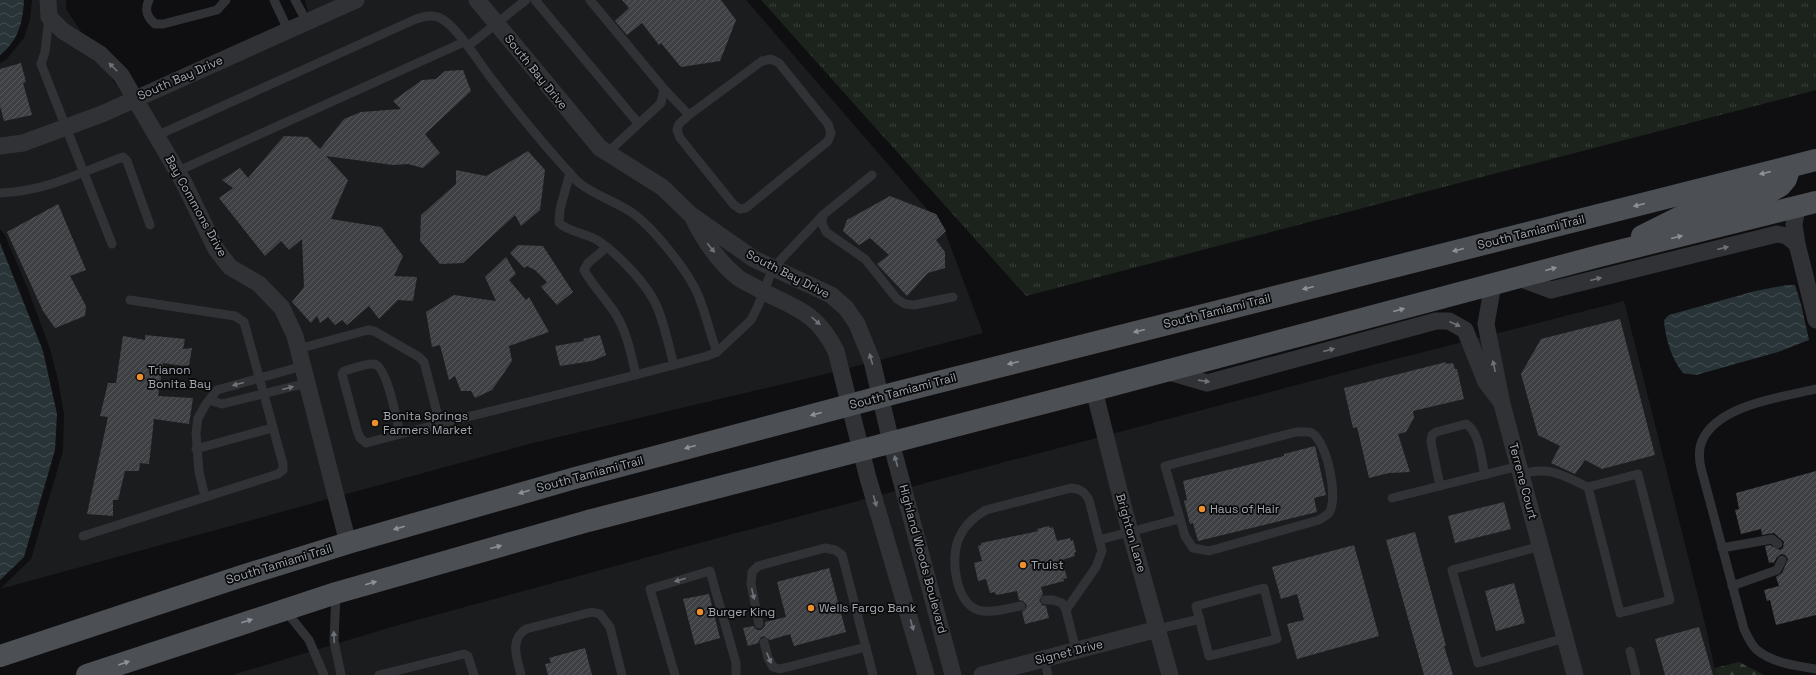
<svg xmlns="http://www.w3.org/2000/svg" width="1816" height="675" viewBox="0 0 1816 675" font-family="'Space Grotesk',sans-serif">
<style>
.built{fill:#1b1c1d}
.grass{fill:url(#grass-tufts)}
.forest{fill:url(#forest-firs)}
.water{fill:url(#water-waves)}
.building{fill:url(#building-hatch)}
.lines{fill:none;stroke-linecap:round;stroke-linejoin:round}
.lane{stroke:#303235;stroke-width:9}
.street{stroke:#303235;stroke-width:17}
.primary{stroke:#4c4f54;stroke-width:22}
.oneway{fill:#6e7379}
.oneway2{fill:#8c929a}
.poi-dot{fill:#ec8f2c;stroke:#0a0a0b;stroke-width:1.5}
.labels{text-anchor:middle;stroke-width:3.5;stroke-linejoin:round;paint-order:stroke}
.street-label{font-size:12px;fill:#a1a8b1;stroke:#0a0a0b}
.poi-label{font-size:12px;fill:#a1a8b1;stroke:#0a0a0b;text-anchor:start}
</style>
<defs>
<pattern id="grass-tufts" width="24" height="20" patternUnits="userSpaceOnUse"><rect width="24" height="20" fill="#1c231c"/><path d="M3 7l-1-3M5 7V3M7 7l1-3M15 17l-1-3M17 17v-4M19 17l1-3" fill="none" stroke="#3a403b"/></pattern>
<pattern id="forest-firs" width="22" height="20" patternUnits="userSpaceOnUse"><rect width="22" height="20" fill="#1c231c"/><path d="M5 1l3.5 6h-7zM16 11l3.5 6h-7z" fill="#3a403b"/></pattern>
<pattern id="water-waves" width="16" height="10" patternUnits="userSpaceOnUse"><rect width="16" height="10" fill="#293438"/><path d="M0 5q4-4 8 0t8 0" fill="none" stroke="#454f52"/></pattern>
<pattern id="building-hatch" width="6" height="6" patternUnits="userSpaceOnUse"><rect width="6" height="6" fill="#3e4044"/><path d="M-1 1l2-2M0 6l6-6M5 7l2-2" fill="none" stroke="#57595d"/></pattern>
</defs>
<rect width="100%" height="100%" fill="#0f0f11"/>
<!-- built -->
<g class="built">
<path d="M32,0H66V9L128,103L310,20L305,0H746L944,229L983,333L826,374L533,443L0,589L31,559L63,451L64,414L58,380L50,349L29,292L5,235L0,229V63L6,60L24,38L30,19Z"/>
<path d="M1624,301L1706,628L1716,675H232L395,626L729,535L1376,364Z"/>
</g>
<!-- grass -->
<path class="grass" d="M761,0H1816V90L1026,296Z"/>
<!-- forest -->
<path class="forest" d="M1739,662L1764,675H1716L1715,668Z"/>
<!-- water -->
<g class="water">
<path d="M0,0H24C23,22 18,41 0,55Z"/>
<path d="M0,243L43,351L57,414L55,450L24,557L0,580Z"/>
<path d="M1787,285H1795L1801,304L1809,340L1778,352L1696,375L1683,373C1672,360 1665,338 1664,320L1669,315L1755,291Z"/>
</g>
<!-- building -->
<g class="building">
<path d="M622,0H721L736,20L720,61L681,67L661,43L659,45L642,23L627,35L615,21L629,8Z"/>
<path d="M21,63L26,82L23,83L32,115L4,121L0,106V69Z"/>
<path d="M463,70L471,91L425,134L440,153L423,168L408,164L393,165L326,156L348,180L331,219L381,227L403,256L394,276L417,277L413,301L398,300L379,319L369,306L347,325L342,320L335,325L328,317L320,323L317,316L311,323L292,302L304,287L302,239L289,250L281,241L265,256L219,198L233,188L222,180L240,168L248,178L284,136L308,137L320,149L344,119L361,112L401,109L393,101L422,80L436,79L445,71Z"/>
<path d="M528,151L545,170L540,210L521,226L515,215L463,263L440,264L420,241L421,215L456,184V170L486,176Z"/>
<path d="M890,196L936,214L946,231L936,240L945,252V268L928,273L907,296L877,264L889,255L870,238L859,245L843,231L847,220Z"/>
<path d="M58,204L86,270L70,276L86,306L85,316L55,328L43,311L7,232Z"/>
<path d="M518,245L543,246L573,292L557,305L541,287L547,282L535,270L527,266L524,268L510,253Z"/>
<path d="M506,257L516,274L509,280L526,300L529,297L549,332L509,346L512,361L492,390L475,398L471,391H461L455,376L449,380L440,345L432,347L426,312L454,295L496,301L485,277Z"/>
<path d="M1620,319L1655,455L1602,469L1585,460L1575,474L1551,463L1560,446L1538,435L1521,374L1541,339Z"/>
<path d="M145,335L185,339L183,349L192,348L189,365L184,366L163,363L158,396L193,398L189,424L154,419L149,464L140,463L139,471H125L118,500H113V516L87,514L108,417L100,416L108,383H116L123,336L145,340Z"/>
<path d="M600,335L606,355L592,361L560,366L555,346L584,341L583,339Z"/>
<path d="M1446,362V364L1453,363L1455,369H1457L1464,399L1413,411L1414,418L1406,432L1398,434L1410,472L1389,473L1369,478L1357,427L1353,428L1344,388Z"/>
<path d="M1315,446L1326,495L1314,498L1317,512L1198,541L1193,523L1190,524L1184,501L1187,500L1183,481L1284,456V454Z"/>
<path d="M1816,471V615L1776,625L1770,600L1767,601L1764,590L1779,586L1776,577L1782,573L1788,559L1785,555L1781,554L1777,557L1773,564V562L1769,563L1765,546L1770,545L1780,550L1783,548L1784,542L1774,533L1762,535L1761,529L1741,534L1735,510L1739,509L1736,493Z"/>
<path d="M1504,502L1511,529L1455,543L1448,516Z"/>
<path d="M1049,526L1050,528L1053,527L1057,541L1070,538L1071,541L1073,540L1076,552L1074,553L1075,556L1062,560L1067,578L1063,579L1064,581L1041,587L1043,594L1039,600L1042,605L1046,606L1049,618L1025,624L1022,612L1026,608L1027,605L1023,601L1019,600L1017,591L997,595L994,592L990,593L986,579L978,581L974,563L982,561L978,546L981,545V543L1034,532L1038,531L1037,529Z"/>
<path d="M1415,532L1446,646H1444L1453,675H1424L1386,540Z"/>
<path d="M1354,545L1379,636L1297,659L1287,624L1304,620L1297,594L1281,599L1272,567Z"/>
<path d="M829,568L846,632L794,646L790,634L770,640L763,636L760,638L758,643L748,646L743,628L753,626L757,630H761L765,626V622L786,617L777,582Z"/>
<path d="M1514,583L1525,623L1496,631L1485,591Z"/>
<path d="M709,594L720,638L695,645L683,599Z"/>
<path d="M1699,627L1713,675H1665L1655,639Z"/>
<path d="M585,648L592,675H548L545,664L551,663L549,658Z"/>
</g>
<g class="lines">
<!-- lane -->
<g class="lane">
<path d="M149,0C144,10 147,17 155,24H163L217,10L226,0"/>
<path d="M274,0L288,30"/>
<path d="M295,0L307,22"/>
<path d="M535,0L638,123"/>
<path d="M590,0L664,89L661,103L607,153"/>
<path d="M49,17L45,52L41,64L112,244"/>
<path d="M468,46L526,0"/>
<path d="M664,89L689,115L762,61L771,59L779,63L828,124L831,133L828,141L746,208L740,209L734,205L680,138L677,130L679,124L689,115"/>
<path d="M156,136L416,19C424,16 434,14 442,19C459,29 481,66 494,82C521,117 549,151 578,182C594,195 614,201 631,212C653,227 689,272 699,297C706,315 710,334 717,352L707,356C594,387 479,413 366,443L360,438L357,430L342,374L344,371C352,369 366,363 374,364C387,366 397,421 400,434"/>
<path d="M178,171L464,42"/>
<path d="M570,173L560,209L559,223C570,233 588,233 600,242C620,256 649,286 658,309C665,327 669,347 674,365"/>
<path d="M872,175L823,215L822,223L826,232L865,259L897,299L905,304L914,305L953,297"/>
<path d="M0,193C47,191 79,173 123,157L127,161L150,225"/>
<path d="M607,247L588,263L584,270C593,286 605,298 615,313C627,332 631,354 636,375"/>
<path d="M298,349L368,330L374,331L419,357L424,362L440,424"/>
<path d="M717,352L751,320L758,306L773,268L823,215"/>
<path d="M1816,389C1782,397 1717,405 1702,441C1698,450 1699,459 1701,468L1744,629C1747,635 1751,645 1757,650C1773,663 1796,666 1816,669"/>
<path d="M210,400L222,404L307,383"/>
<path d="M1296,432C1301,432 1308,431 1312,433C1327,442 1339,498 1329,513C1327,515 1322,518 1319,520L1209,551L1193,548L1185,536L1165,466Z"/>
<path d="M196,449L272,428"/>
<path d="M1521,474C1551,466 1561,475 1588,487"/>
<path d="M1638,474L1670,600L1620,613L1588,487Z"/>
<path d="M1440,486L1431,442L1432,435L1436,432L1466,424C1480,432 1481,460 1485,475"/>
<path d="M205,497L199,472L196,433L198,418L206,404L217,390L303,366"/>
<path d="M1392,498L1519,466"/>
<path d="M83,536L278,474L283,470V464L244,322L235,316L130,300"/>
<path d="M1099,540L1179,519"/>
<path d="M1541,546L1452,570L1478,663L1565,638"/>
<path d="M1722,548L1772,539L1778,544"/>
<path d="M1732,586L1777,570L1782,560"/>
<path d="M1264,588L1277,639L1209,656L1196,606Z"/>
<path d="M336,593L334,641L341,675"/>
<path d="M1021,606C1007,608 991,614 978,610C955,602 950,557 959,538C964,526 975,516 986,510L1071,488C1080,489 1084,491 1089,500L1102,551L1096,567L1066,610L1062,603L1053,600H1045"/>
<path d="M285,610L309,640L324,675"/>
<path d="M1066,610L1076,650"/>
<path d="M759,624L751,584L752,572L758,566L825,548L835,550L842,555L873,675"/>
<path d="M1158,629L1200,619"/>
<path d="M764,642L768,658L773,667L780,669L866,647"/>
<path d="M1630,651L1636,675"/>
<path d="M1044,658L1048,675"/>
<path d="M379,675L464,654L468,656L474,675"/>
<path d="M521,675C517,658 509,640 526,629L592,612L600,614L610,627L622,675"/>
<path d="M675,675L650,589L710,571L736,663V675"/>
</g>
<!-- street -->
<g class="street">
<path d="M48,0L49,17L63,31L100,54L121,75L184,183L216,249L230,267L259,284L282,308L295,336L348,543"/>
<path d="M477,0L600,148L662,187L691,215L754,259L831,295L846,308L857,324L872,361L891,442L953,675"/>
<path d="M0,146L23,143L102,114L356,0"/>
<path d="M1797,207L1794,225L1797,244L1816,320"/>
<path d="M693,218C704,240 716,259 735,275C740,280 747,283 753,286C791,308 815,308 836,351L868,478L926,675"/>
<path d="M1519,278L1551,290L1777,234L1787,236L1797,244"/>
<path d="M1493,284L1486,324L1502,404L1575,675"/>
<path d="M1166,371L1207,383L1436,321H1449L1465,330L1486,382L1499,399"/>
<path d="M1094,390L1123,506L1170,675"/>
<path d="M982,675L1158,629"/>
</g>
<!-- primary -->
<g class="primary">
<path d="M1642,236L1682,216L1766,194L1780,186L1786,179L1790,167"/>
<path d="M0,656L242,576L348,543L575,478L895,393L1816,160"/>
<path d="M87,675L336,593L588,521L1094,390L1599,256L1816,202"/>
</g>
</g>
<!-- one-way arrows -->
<defs><path id="oneway-solid" d="M-6-.8H1V-3.2L6.5 0L1 3.2V.8H-6Z"/></defs>
<g class="oneway">
<use href="#oneway-solid" transform="translate(113 67) rotate(-135)"/>
<use href="#oneway-solid" transform="translate(711 248) rotate(51)"/>
<use href="#oneway-solid" transform="translate(1723 248) rotate(-14)"/>
<use href="#oneway-solid" transform="translate(1596 279) rotate(-14)"/>
<use href="#oneway-solid" transform="translate(816 321) rotate(42)"/>
<use href="#oneway-solid" transform="translate(1455 324) rotate(24)"/>
<use href="#oneway-solid" transform="translate(1329 350) rotate(-15)"/>
<use href="#oneway-solid" transform="translate(871 359) rotate(-106)"/>
<use href="#oneway-solid" transform="translate(1494 366) rotate(-102)"/>
<use href="#oneway-solid" transform="translate(1204 381) rotate(8)"/>
<use href="#oneway-solid" transform="translate(238 384) rotate(165)"/>
<use href="#oneway-solid" transform="translate(288 388) rotate(-15)"/>
<use href="#oneway-solid" transform="translate(896 461) rotate(-106)"/>
<use href="#oneway-solid" transform="translate(875 501) rotate(74)"/>
<use href="#oneway-solid" transform="translate(680 580) rotate(164)"/>
<use href="#oneway-solid" transform="translate(753 594) rotate(77)"/>
<use href="#oneway-solid" transform="translate(912 625) rotate(74)"/>
<use href="#oneway-solid" transform="translate(334 637) rotate(-93)"/>
<use href="#oneway-solid" transform="translate(769 658) rotate(67)"/>
</g>
<g class="oneway2">
<use href="#oneway-solid" transform="translate(1765 173) rotate(166)"/>
<use href="#oneway-solid" transform="translate(1639 205) rotate(166)"/>
<use href="#oneway-solid" transform="translate(1677 237) rotate(-14)"/>
<use href="#oneway-solid" transform="translate(1458 250) rotate(166)"/>
<use href="#oneway-solid" transform="translate(1551 269) rotate(-15)"/>
<use href="#oneway-solid" transform="translate(1308 288) rotate(166)"/>
<use href="#oneway-solid" transform="translate(1399 310) rotate(-15)"/>
<use href="#oneway-solid" transform="translate(1139 331) rotate(166)"/>
<use href="#oneway-solid" transform="translate(1013 363) rotate(166)"/>
<use href="#oneway-solid" transform="translate(816 414) rotate(165)"/>
<use href="#oneway-solid" transform="translate(690 447) rotate(165)"/>
<use href="#oneway-solid" transform="translate(524 492) rotate(164)"/>
<use href="#oneway-solid" transform="translate(399 528) rotate(164)"/>
<use href="#oneway-solid" transform="translate(496 547) rotate(-15)"/>
<use href="#oneway-solid" transform="translate(371 583) rotate(-16)"/>
<use href="#oneway-solid" transform="translate(247 621) rotate(-18)"/>
<use href="#oneway-solid" transform="translate(124 663) rotate(-19)"/>
</g>
<!-- markers -->
<g class="poi-dot">
<circle cx="140" cy="377" r="4"/>
<circle cx="375" cy="423" r="4"/>
<circle cx="1202" cy="509" r="4"/>
<circle cx="1023" cy="565" r="4"/>
<circle cx="811" cy="608" r="4"/>
<circle cx="700" cy="612" r="4"/>
</g>
<g class="labels">
<!-- street labels -->
<g class="street-label">
<text transform="translate(536 72) rotate(51)" y="4">South Bay Drive</text>
<text transform="translate(180 78) rotate(-24)" y="4">South Bay Drive</text>
<text transform="translate(196 206) rotate(61)" y="4">Bay Commons Drive</text>
<text transform="translate(1531 232) rotate(-14)" y="4">South Tamiami Trail</text>
<text transform="translate(788 274) rotate(27)" y="4">South Bay Drive</text>
<text transform="translate(1217 311) rotate(-14)" y="4">South Tamiami Trail</text>
<text transform="translate(903 391) rotate(-15)" y="4">South Tamiami Trail</text>
<text transform="translate(590 474) rotate(-15)" y="4">South Tamiami Trail</text>
<text transform="translate(1523 481) rotate(75)" y="4">Terrene Court</text>
<text transform="translate(1131 533) rotate(74)" y="4">Brighton Lane</text>
<text transform="translate(923 559) rotate(75)" y="4">Highland Woods Boulevard</text>
<text transform="translate(279 564) rotate(-17)" y="4">South Tamiami Trail</text>
<text transform="translate(1069 652) rotate(-14)" y="4">Signet Drive</text>
</g>
<!-- poi labels -->
<g class="poi-label">
<text x="148" y="374">Trianon<tspan x="148" dy="14">Bonita Bay</tspan></text>
<text x="383" y="420">Bonita Springs<tspan x="383" dy="14">Farmers Market</tspan></text>
<text x="1210" y="513">Haus of Hair</text>
<text x="1031" y="569">Truist</text>
<text x="819" y="612">Wells Fargo Bank</text>
<text x="708" y="616">Burger King</text>
</g>
</g>
</svg>
